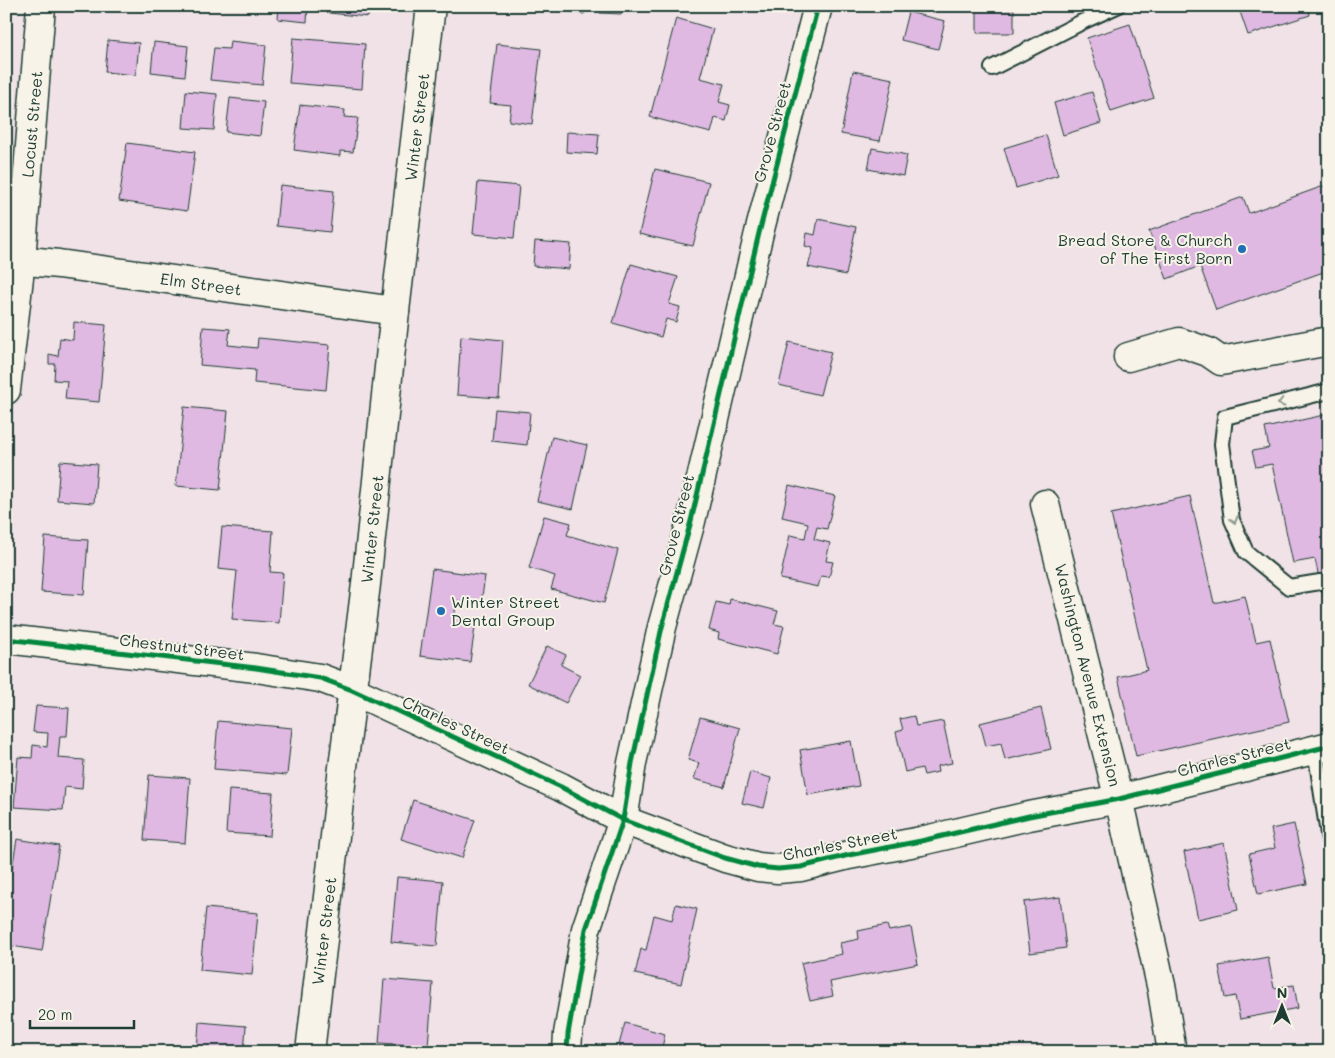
<svg xmlns="http://www.w3.org/2000/svg" width="1335" height="1058" viewBox="0 0 1335 1058" font-family="Mali,sans-serif">
<style>
.building{fill:#dfb9e2;stroke:#1f3d34}
.lines{fill:none;stroke-linecap:round;stroke-linejoin:round}
.lane-casing{stroke:#1f3d34;stroke-width:18}
.street-casing{stroke:#1f3d34;stroke-width:31}
.secondary-casing{stroke:#1f3d34;stroke-width:31}
.lane{stroke:#f7f3e8;stroke-width:14}
.street{stroke:#f7f3e8;stroke-width:28}
.secondary{stroke:#f7f3e8;stroke-width:28}
.cycleway-casing{stroke:#f7f3e8;stroke-width:8}
.cycleway{stroke:#00873e;stroke-width:5}
.oneway{stroke:#8b988e}
.poi-dot{fill:#1f6fb2;stroke:#f7f3e8;stroke-width:2}
.labels{text-anchor:middle;stroke-width:4;stroke-linejoin:round;paint-order:stroke}
.street-label{font-size:16px;fill:#1f3d34;stroke:#f7f3e8}
.poi-label{font-size:16px;fill:#1f3d34;stroke:#f7f3e8;text-anchor:end}
</style>
<rect width="100%" height="100%" fill="#f0e2e6"/>
<filter id="ink" filterUnits="userSpaceOnUse"><feTurbulence type="fractalNoise" baseFrequency=".02" numOctaves="2"/><feDisplacementMap in="SourceGraphic" scale="10" xChannelSelector="R" yChannelSelector="G"/><feConvolveMatrix kernelMatrix="1 2 1 2 8 2 1 2 1" color-interpolation-filters="sRGB"/></filter>
<g filter="url(#ink)">
<!-- building -->
<g class="building">
<path d="M279,6H308L307,22L278,19Z"/>
<path d="M330,6H370L368,17L329,13Z"/>
<path d="M552,6H585L584,14L552,10Z"/>
<path d="M600,6H622V14L600,13Z"/>
<path d="M1238,6H1307L1310,15L1248,35Z"/>
<path d="M1014,9V33H977V10Z"/>
<path d="M908,12L945,21L938,49L901,40Z"/>
<path d="M676,18L713,29L700,78L724,84L719,102L730,105L726,121L715,118L711,133L650,117Z"/>
<path d="M1130,24L1154,98L1111,112L1087,38Z"/>
<path d="M293,38L365,44L362,89L289,83Z"/>
<path d="M108,40L139,43L136,75L105,72Z"/>
<path d="M230,41L266,45L262,85L210,80L214,48L229,49Z"/>
<path d="M154,42L188,46L185,76L151,72Z"/>
<path d="M497,44L541,49L532,124L509,121L511,105L490,103Z"/>
<path d="M853,71L893,79L880,141L841,134Z"/>
<path d="M186,91L217,94L214,130L183,128Z"/>
<path d="M1092,92L1101,123L1063,135L1054,103Z"/>
<path d="M230,98L264,102L260,136L226,132Z"/>
<path d="M300,105L345,110L344,117L358,118L353,152L340,151V156L294,150Z"/>
<path d="M567,132L599,134L597,154L566,152Z"/>
<path d="M1046,135L1058,175L1016,188L1004,148Z"/>
<path d="M127,143L195,152L187,211L119,201Z"/>
<path d="M872,148L907,155L903,176L868,169Z"/>
<path d="M655,169L709,182L693,246L639,234Z"/>
<path d="M478,182L519,186L514,238L473,234Z"/>
<path d="M1329,184V270L1216,310L1200,266L1167,279L1149,231L1243,197L1249,213Z"/>
<path d="M280,185L334,191L330,232L276,226Z"/>
<path d="M818,219L856,227L846,275L808,267L813,248L805,246L807,233L815,235Z"/>
<path d="M535,241L571,244L569,269L533,266Z"/>
<path d="M631,264L678,277L669,304L680,307L676,322L666,319L661,337L613,323Z"/>
<path d="M74,322L106,325L99,402L65,399L67,381L54,380L55,364H49V354L58,356L60,338L73,340Z"/>
<path d="M203,327L230,329L228,345L257,348L258,338L330,345L326,390L254,383L255,370L200,365Z"/>
<path d="M461,336L503,340L499,398L457,395Z"/>
<path d="M789,342L831,352L820,395L779,385Z"/>
<path d="M184,407L228,411L220,490L176,486Z"/>
<path d="M495,409L530,412L527,445L492,441Z"/>
<path d="M1329,414V605H1325L1315,559L1293,563L1272,464L1256,467L1252,451L1269,448L1265,428Z"/>
<path d="M552,437L587,445L573,509L537,501Z"/>
<path d="M60,461L97,464L94,503L57,500Z"/>
<path d="M789,485L835,496L827,529L817,527L814,539L830,543L826,561L833,562L829,577L821,576L818,587L780,579L790,535L805,538L808,523L782,517Z"/>
<path d="M1190,496L1214,603L1245,596L1256,642L1270,639L1289,722L1136,756L1118,677L1147,670L1111,514Z"/>
<path d="M544,516L571,523L567,535L618,550L604,603L551,589L555,576L529,568Z"/>
<path d="M222,527L273,531L270,572L283,573L279,623L232,619L237,571L218,569Z"/>
<path d="M45,537L88,540L84,595L41,592Z"/>
<path d="M432,569L485,576L481,604L457,601L454,617L476,620L470,662L420,656Z"/>
<path d="M730,599L778,611L774,624L784,626L777,654L718,639L719,633L709,630L716,602L729,605Z"/>
<path d="M547,646L566,655L561,665L580,675L566,703L528,684Z"/>
<path d="M36,706L69,708L67,736H60L58,758L84,760L82,789L65,787L63,810L14,807L18,757L32,758L33,745L47,747L48,733L33,732Z"/>
<path d="M1041,708L1051,749L1005,760L1001,743L986,746L980,723Z"/>
<path d="M914,716L916,726L943,721L952,763L937,766L938,772L924,775L922,768L905,772L896,732L903,730L900,719Z"/>
<path d="M700,717L740,728L724,787L694,779L699,763L688,760Z"/>
<path d="M218,721L292,728L287,775L214,769Z"/>
<path d="M851,741L859,786L808,795L800,750Z"/>
<path d="M750,772L771,778L764,808L742,803Z"/>
<path d="M149,775L190,778L185,843L144,840Z"/>
<path d="M229,790L273,793L270,836L226,833Z"/>
<path d="M413,800L475,820L462,858L401,839Z"/>
<path d="M1294,824L1307,884L1258,894L1249,854L1275,848L1271,829Z"/>
<path d="M17,839L59,846L42,951L6,945V905Z"/>
<path d="M1224,843L1238,910L1198,919L1184,852Z"/>
<path d="M397,877L443,881L437,946L391,942Z"/>
<path d="M1060,897L1066,948L1030,953L1024,902Z"/>
<path d="M676,904L697,909L681,984L635,974L641,949L646,950L654,915L672,920Z"/>
<path d="M206,908L258,913L252,975L200,970Z"/>
<path d="M887,925L889,931L911,927L918,964L830,982L833,996L810,1001L801,963L842,954L840,943L859,939L858,931Z"/>
<path d="M1268,957L1274,988L1294,985L1298,1008L1240,1019L1235,996L1225,998L1219,966Z"/>
<path d="M384,979L433,983L428,1046L379,1043Z"/>
<path d="M199,1022L246,1026L244,1052H187L188,1050L197,1051Z"/>
<path d="M625,1023L665,1034L661,1052H617Z"/>
</g>
<g class="lines">
<!-- lane casing -->
<g class="lane-casing">
<g id="lane">
<path d="M992,68L1084,21L1117,6"/>
<path d="M1320,582L1289,587L1246,552L1232,520L1222,444L1225,417L1329,391"/>
<path d="M1315,749L1329,841"/>
</g>
</g>
<!-- street casing -->
<g class="street-casing">
<g id="street">
<path d="M6,259L59,264L395,311"/>
<path d="M1128,357L1179,342L1208,352L1221,361L1329,341"/>
<path d="M6,390L21,260L41,6"/>
<path d="M1045,504L1123,816L1162,990L1172,1052"/>
<path d="M567,1052L568,1034L586,929L623,820L632,763L662,627L691,521L759,233L818,6"/>
</g>
</g>
<!-- secondary casing -->
<g class="secondary-casing">
<g id="secondary">
<path d="M6,639L256,668L320,678L352,690L561,787L623,820L725,858L758,867L778,869L801,867L849,855L921,841L1029,816L1119,799L1329,746"/>
<path d="M310,1052L343,767L366,584L395,311L431,6"/>
</g>
</g>
<!-- lane -->
<use href="#lane" class="lane"/>
<!-- street -->
<use href="#street" class="street"/>
<!-- secondary -->
<use href="#secondary" class="secondary"/>
<!-- cycleway casing -->
<g class="cycleway-casing">
<g id="cycleway">
<path d="M6,639L256,668L320,678L352,690L561,787L623,820L725,858L758,867L778,869L801,867L849,855L921,841L1029,816L1119,799L1329,746"/>
<path d="M567,1052L568,1034L586,929L623,820L632,763L662,627L691,521L759,233L818,6"/>
</g>
</g>
<!-- cycleway -->
<use href="#cycleway" class="cycleway"/>
</g>
<!-- one-way arrows -->
<defs><path id="oneway-chevron" d="M-2-3.5L2.5 0L-2 3.5" fill="none" stroke-width="1.6" stroke-linecap="round" stroke-linejoin="round" transform="scale(1.25)"/></defs>
<g class="oneway">
<use href="#oneway-chevron" transform="translate(1281 403) rotate(166)"/>
<use href="#oneway-chevron" transform="translate(1234 520) rotate(74)"/>
</g>
</g>
<!-- markers -->
<g class="poi-dot">
<circle cx="1242" cy="249" r="5"/>
<circle cx="441" cy="611" r="5"/>
</g>
<g class="labels">
<!-- street labels -->
<g class="street-label">
<text transform="translate(32 124) rotate(-85)" y="6">Locust Street</text>
<text transform="translate(417 127) rotate(-83)" y="6">Winter Street</text>
<text transform="translate(772 132) rotate(-75)" y="6">Grove Street</text>
<text transform="translate(201 284) rotate(8)" y="6">Elm Street</text>
<text transform="translate(676 525) rotate(-76)" y="6">Grove Street</text>
<text transform="translate(372 529) rotate(-84)" y="6">Winter Street</text>
<text transform="translate(182 647) rotate(7)" y="6">Chestnut Street</text>
<text transform="translate(1088 675) rotate(76)" y="6">Washington Avenue Extension</text>
<text transform="translate(456 725) rotate(25)" y="6">Charles Street</text>
<text transform="translate(1234 757) rotate(-14)" y="6">Charles Street</text>
<text transform="translate(840 844) rotate(-11)" y="6">Charles Street</text>
<text transform="translate(324 931) rotate(-83)" y="6">Winter Street</text>
</g>
<!-- poi labels -->
<g class="poi-label">
<text x="1232" y="246">Bread Store &amp; Church<tspan x="1232" dy="18">of The First Born</tspan></text>
<text x="451" y="608" text-anchor="start">Winter Street<tspan x="451" dy="18">Dental Group</tspan></text>
</g>
</g>
<!-- margin -->
<rect width="1335" height="1058" fill="none" stroke="#f7f3e8" stroke-width="25"/>
<rect x="12" y="12" width="1310" height="1033" fill="none" stroke="#1f3d34" stroke-width="2" filter="url(#ink)"/>
<!-- north arrow -->
<g transform="translate(1282 1006)" stroke="#f7f3e8" stroke-width="4" paint-order="stroke">
<path d="M0-4L9 19L0 12L-9 19Z" fill="#1f3d34"/>
<text y="-8" font-size="14" font-weight="bold" text-anchor="middle" fill="#1f3d34">N</text>
</g>
<!-- scale -->
<path d="M30 1020v8h104v-8" fill="none" stroke="#1f3d34" stroke-width="2.5"/>
<text x="38" y="1020" font-size="15" fill="#1f3d34" stroke="#f7f3e8" stroke-width="4" paint-order="stroke">20 m</text>
</svg>
